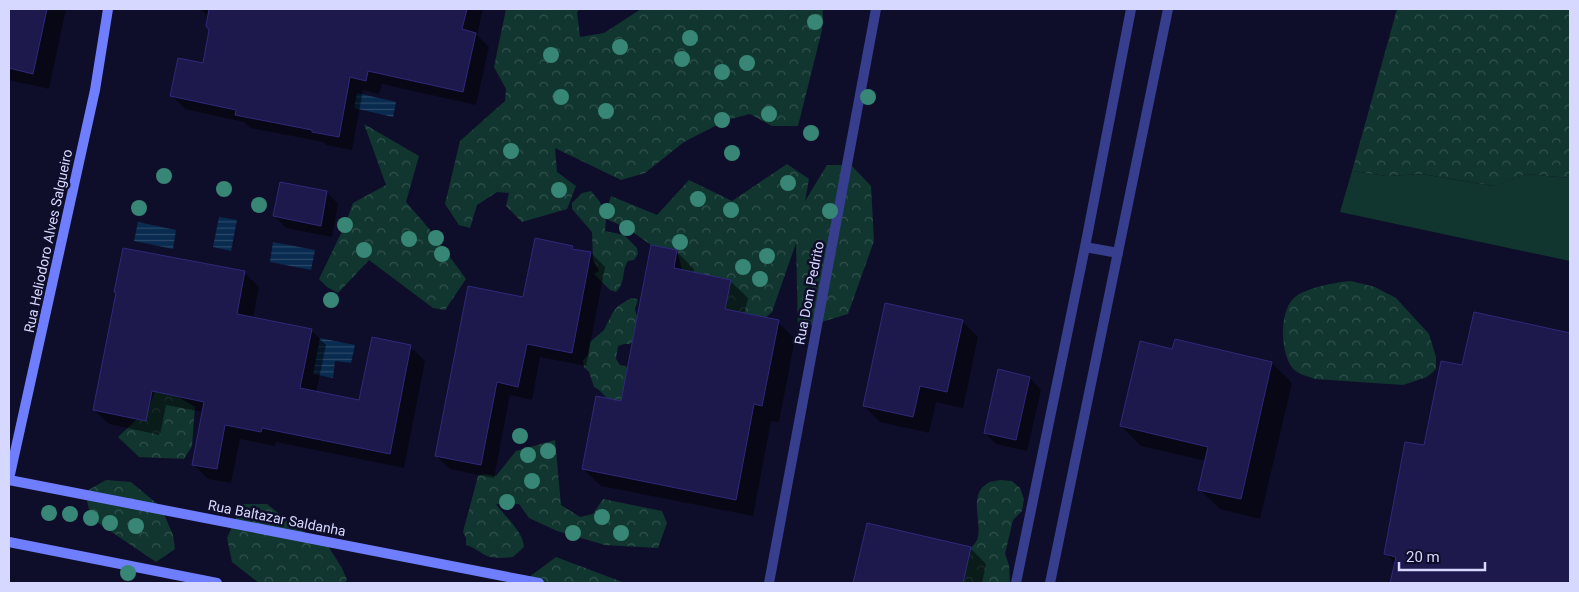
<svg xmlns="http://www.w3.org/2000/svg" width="1579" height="592" viewBox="0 0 1579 592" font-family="Roboto,sans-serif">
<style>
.grass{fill:#11352f}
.forest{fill:url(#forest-crowns)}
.water{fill:url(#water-rules)}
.shadow{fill:#0007}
.building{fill:#1d194d;stroke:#2f297a}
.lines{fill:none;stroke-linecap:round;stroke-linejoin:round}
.minor{stroke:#363e8d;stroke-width:10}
.secondary{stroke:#6e7eff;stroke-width:10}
.tree{fill:#388675}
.labels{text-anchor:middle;stroke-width:5;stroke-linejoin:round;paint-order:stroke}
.street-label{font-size:14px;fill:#d7d8ff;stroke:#0f0e2a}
</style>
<defs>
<pattern id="forest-crowns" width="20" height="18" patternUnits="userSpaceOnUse" patternTransform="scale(1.25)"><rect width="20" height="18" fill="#11352f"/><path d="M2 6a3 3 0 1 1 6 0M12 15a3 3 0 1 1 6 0" fill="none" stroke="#33524e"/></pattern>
<pattern id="water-rules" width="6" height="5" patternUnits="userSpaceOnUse" patternTransform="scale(1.25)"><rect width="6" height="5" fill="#082b4f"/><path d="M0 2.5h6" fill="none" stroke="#2b4969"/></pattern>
</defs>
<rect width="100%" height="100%" fill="#0f0e2a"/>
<!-- grass -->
<path class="grass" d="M1352,171L1387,176L1422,174L1493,186L1526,174L1570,178V261L1340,212Z"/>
<!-- forest -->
<g class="forest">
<path d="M506,9H580L577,12L580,37L604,33L641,9H823L822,30L798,126H772L750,114L727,120L684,142L645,173L621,180L555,148L557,172L576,186L567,209L522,222L506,206L509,193L497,192L477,205L470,228L459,225L445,204L460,141L505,101L506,89L494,67Z"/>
<path d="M1397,9H1570V178L1526,174L1494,186L1422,174L1387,176L1352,171Z"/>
<path d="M364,124L419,156L406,202L431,231L466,279L445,310L433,308L369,260L338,293L327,287L319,279L345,225L353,203L386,185Z"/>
<path d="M787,164L809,179L805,201L827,165H851L871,186L874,241L848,314L798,329L796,243L772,312L754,328L702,303L682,270L677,250L651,245L627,228L606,219L605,231L624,235L637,248L638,254L634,260L628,261C621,271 627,280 616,292L610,290L594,274L599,271L593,260L592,232L572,209V203L582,193L591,191L600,202L605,215L611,196L657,215L689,180L732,201Z"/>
<path d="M1351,281L1375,287L1396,298L1429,334L1436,357V369L1427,377L1403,385L1315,379C1307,376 1296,374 1291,366C1281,350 1279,314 1293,299C1303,288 1336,282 1351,281Z"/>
<path d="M631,298L638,299L635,309L638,321L635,339L630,344H624L618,346L616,359L620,365L626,366L629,373L650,407L608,399L599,390L594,387L589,372L584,367L583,360L588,355L590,342L604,330L613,312L618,306Z"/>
<path d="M157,384L195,407L192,446L184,459L139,457L118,437L149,408Z"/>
<path d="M555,440L561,505L580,517L593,514L603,499L662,511L667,523L658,548L605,545L557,531L529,518L519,504H496C504,516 523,531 524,547L513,557C504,558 493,559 485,555C478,551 473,547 466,545V538L463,532L478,476L484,474L496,476L516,451Z"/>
<path d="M106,480L131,482L161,507L173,535L175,549L156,562L91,518L85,492Z"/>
<path d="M1000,480L1012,481L1020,488L1024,499L1022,511L1013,520L1005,554L1009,565L1010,583H953L950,572C954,566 958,561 962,556C966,551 973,547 976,542C985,527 966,495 988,483C991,481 997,481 1000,480Z"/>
<path d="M242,504H267L295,526L328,546L342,568L347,580L344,583H259L232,562L227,538Z"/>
<path d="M556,557L625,583H521Z"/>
</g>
<!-- water -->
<g class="water">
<path d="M357,93L396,102L393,117L354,108Z"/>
<path d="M219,217L237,220L231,251L213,247Z"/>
<path d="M138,222L176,230L173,249L134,241Z"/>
<path d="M273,242L315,250L311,270L270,262Z"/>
<path d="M320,338L355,345L351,363L335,361L333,378L313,374Z"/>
</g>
<!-- shadow -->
<g class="shadow">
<path d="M9,9H66L49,89L9,80Z"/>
<path d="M200,9H483L477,35L489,47L476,105L382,84L379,94L363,90L352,150L326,145L324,142L250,128L244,122L185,109L172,96L204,64L210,30L209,17Z"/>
<path d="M281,183L327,192L338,204L332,237L286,228L274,216Z"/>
<path d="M572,247L576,251L591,253L605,267L586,366L540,357L532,400L510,395L494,478L450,469L436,456L524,299Z"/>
<path d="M676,251L694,269L693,273L730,281L748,298L744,315L778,322L795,339L779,422L771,421L753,516L601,486L583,469L622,403Z"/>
<path d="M244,272L259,287L253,318L311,330L326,345L316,393L360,401L410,346L425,361L404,468L276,442L275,446L240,439L231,483L208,479L193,464L203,412L166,405L160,435L109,424L94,410Z"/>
<path d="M1475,313L1570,334V583H1392L1396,564L1385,553L1425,447L1463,366Z"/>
<path d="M962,321L978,337L963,408L936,402L929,433L880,422L864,406Z"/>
<path d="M1173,351L1272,363L1292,383L1260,519L1220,509L1200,490L1206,461L1141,446L1121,426Z"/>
<path d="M1030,378L1041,390L1027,451L996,444L985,433Z"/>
<path d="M867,525L970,548L986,564L982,583H855Z"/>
</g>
<!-- building -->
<g class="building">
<path d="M9,9H47L33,74L9,68Z"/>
<path d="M209,9H467L462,29L476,33L463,92L368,71L366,81L350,77L339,137L312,132V130L235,115L236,110L170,96L178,58L203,63L209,30L206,26Z"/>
<path d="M280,182L327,191L321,226L273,216Z"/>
<path d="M535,238L573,246L572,249L591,252L572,353L527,344L518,387L497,382L481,465L435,456L468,286L523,297Z"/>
<path d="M651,245L677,250L674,268L731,280L725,309L779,320L762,406L754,404L736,500L582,469L596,396L621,401Z"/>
<path d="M123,248L245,271L237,314L312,329L300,388L359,400L372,337L411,345L390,454L262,428L261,432L225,425L217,469L192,465L204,402L152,391L146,421L93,410L116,293L114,292Z"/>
<path d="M885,303L963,320L947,392L920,386L913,417L863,406Z"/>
<path d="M1474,312L1570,333V583H1390L1396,557L1384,554L1405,442L1424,445L1441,361L1462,365Z"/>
<path d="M1175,339L1272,362L1241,499L1198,490L1208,447L1120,426L1140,341L1172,349Z"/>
<path d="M998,369L1030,377L1016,440L984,433Z"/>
<path d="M867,523L971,547L963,583H853Z"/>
</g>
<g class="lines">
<!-- minor -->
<g class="minor">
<path d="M1085,247L1118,253"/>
<path d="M769,583L876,9"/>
<path d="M1016,583L1085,247L1131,9"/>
<path d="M1050,583L1168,9"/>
</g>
<!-- secondary -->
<g class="secondary">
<path d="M9,479L95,90L108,9"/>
<path d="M9,480L539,583"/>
<path d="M9,542L217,583"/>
</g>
</g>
<!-- trees -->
<g class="tree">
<circle cx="815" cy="22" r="8"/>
<circle cx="690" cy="38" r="8"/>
<circle cx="620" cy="47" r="8"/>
<circle cx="551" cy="55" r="8"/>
<circle cx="682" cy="59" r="8"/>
<circle cx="747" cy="63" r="8"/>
<circle cx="722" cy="72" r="8"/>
<circle cx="561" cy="97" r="8"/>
<circle cx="868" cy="97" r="8"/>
<circle cx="606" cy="111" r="8"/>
<circle cx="769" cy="114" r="8"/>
<circle cx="722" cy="120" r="8"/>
<circle cx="811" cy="133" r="8"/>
<circle cx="511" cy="151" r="8"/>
<circle cx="732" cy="153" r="8"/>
<circle cx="164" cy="176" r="8"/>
<circle cx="788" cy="183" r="8"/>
<circle cx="224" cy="189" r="8"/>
<circle cx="559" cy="190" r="8"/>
<circle cx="698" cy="199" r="8"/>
<circle cx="259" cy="205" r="8"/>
<circle cx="139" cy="208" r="8"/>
<circle cx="731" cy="210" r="8"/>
<circle cx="607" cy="211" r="8"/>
<circle cx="830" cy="211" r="8"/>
<circle cx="345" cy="225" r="8"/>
<circle cx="627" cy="228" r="8"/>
<circle cx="436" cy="238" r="8"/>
<circle cx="409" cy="239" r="8"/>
<circle cx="680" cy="242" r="8"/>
<circle cx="364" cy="250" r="8"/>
<circle cx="442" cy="254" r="8"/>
<circle cx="767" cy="256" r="8"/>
<circle cx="743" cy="267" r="8"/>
<circle cx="760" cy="279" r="8"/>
<circle cx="331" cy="300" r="8"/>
<circle cx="520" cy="436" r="8"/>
<circle cx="548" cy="451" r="8"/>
<circle cx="528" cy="455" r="8"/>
<circle cx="532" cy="481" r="8"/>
<circle cx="507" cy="502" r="8"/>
<circle cx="49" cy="513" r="8"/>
<circle cx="70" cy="514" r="8"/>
<circle cx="602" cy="517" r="8"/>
<circle cx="91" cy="518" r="8"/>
<circle cx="110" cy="523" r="8"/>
<circle cx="136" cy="526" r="8"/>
<circle cx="573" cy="533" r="8"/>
<circle cx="621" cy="533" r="8"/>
<circle cx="128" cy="573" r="8"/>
</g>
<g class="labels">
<!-- street labels -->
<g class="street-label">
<text transform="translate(48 241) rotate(-78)" y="5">Rua Heliodoro Alves Salgueiro</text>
<text transform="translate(809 293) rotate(-79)" y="5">Rua Dom Pedrito</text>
<text transform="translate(277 518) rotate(11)" y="5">Rua Baltazar Saldanha</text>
</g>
</g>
<!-- border -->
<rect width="1579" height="592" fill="none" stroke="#d7d8ff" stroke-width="20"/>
<!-- scale -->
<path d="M1399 562v8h86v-8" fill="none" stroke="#d7d8ff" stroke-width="2.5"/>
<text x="1406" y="562" font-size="15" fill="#d7d8ff" stroke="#0f0e2a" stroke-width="4" paint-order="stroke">20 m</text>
</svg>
